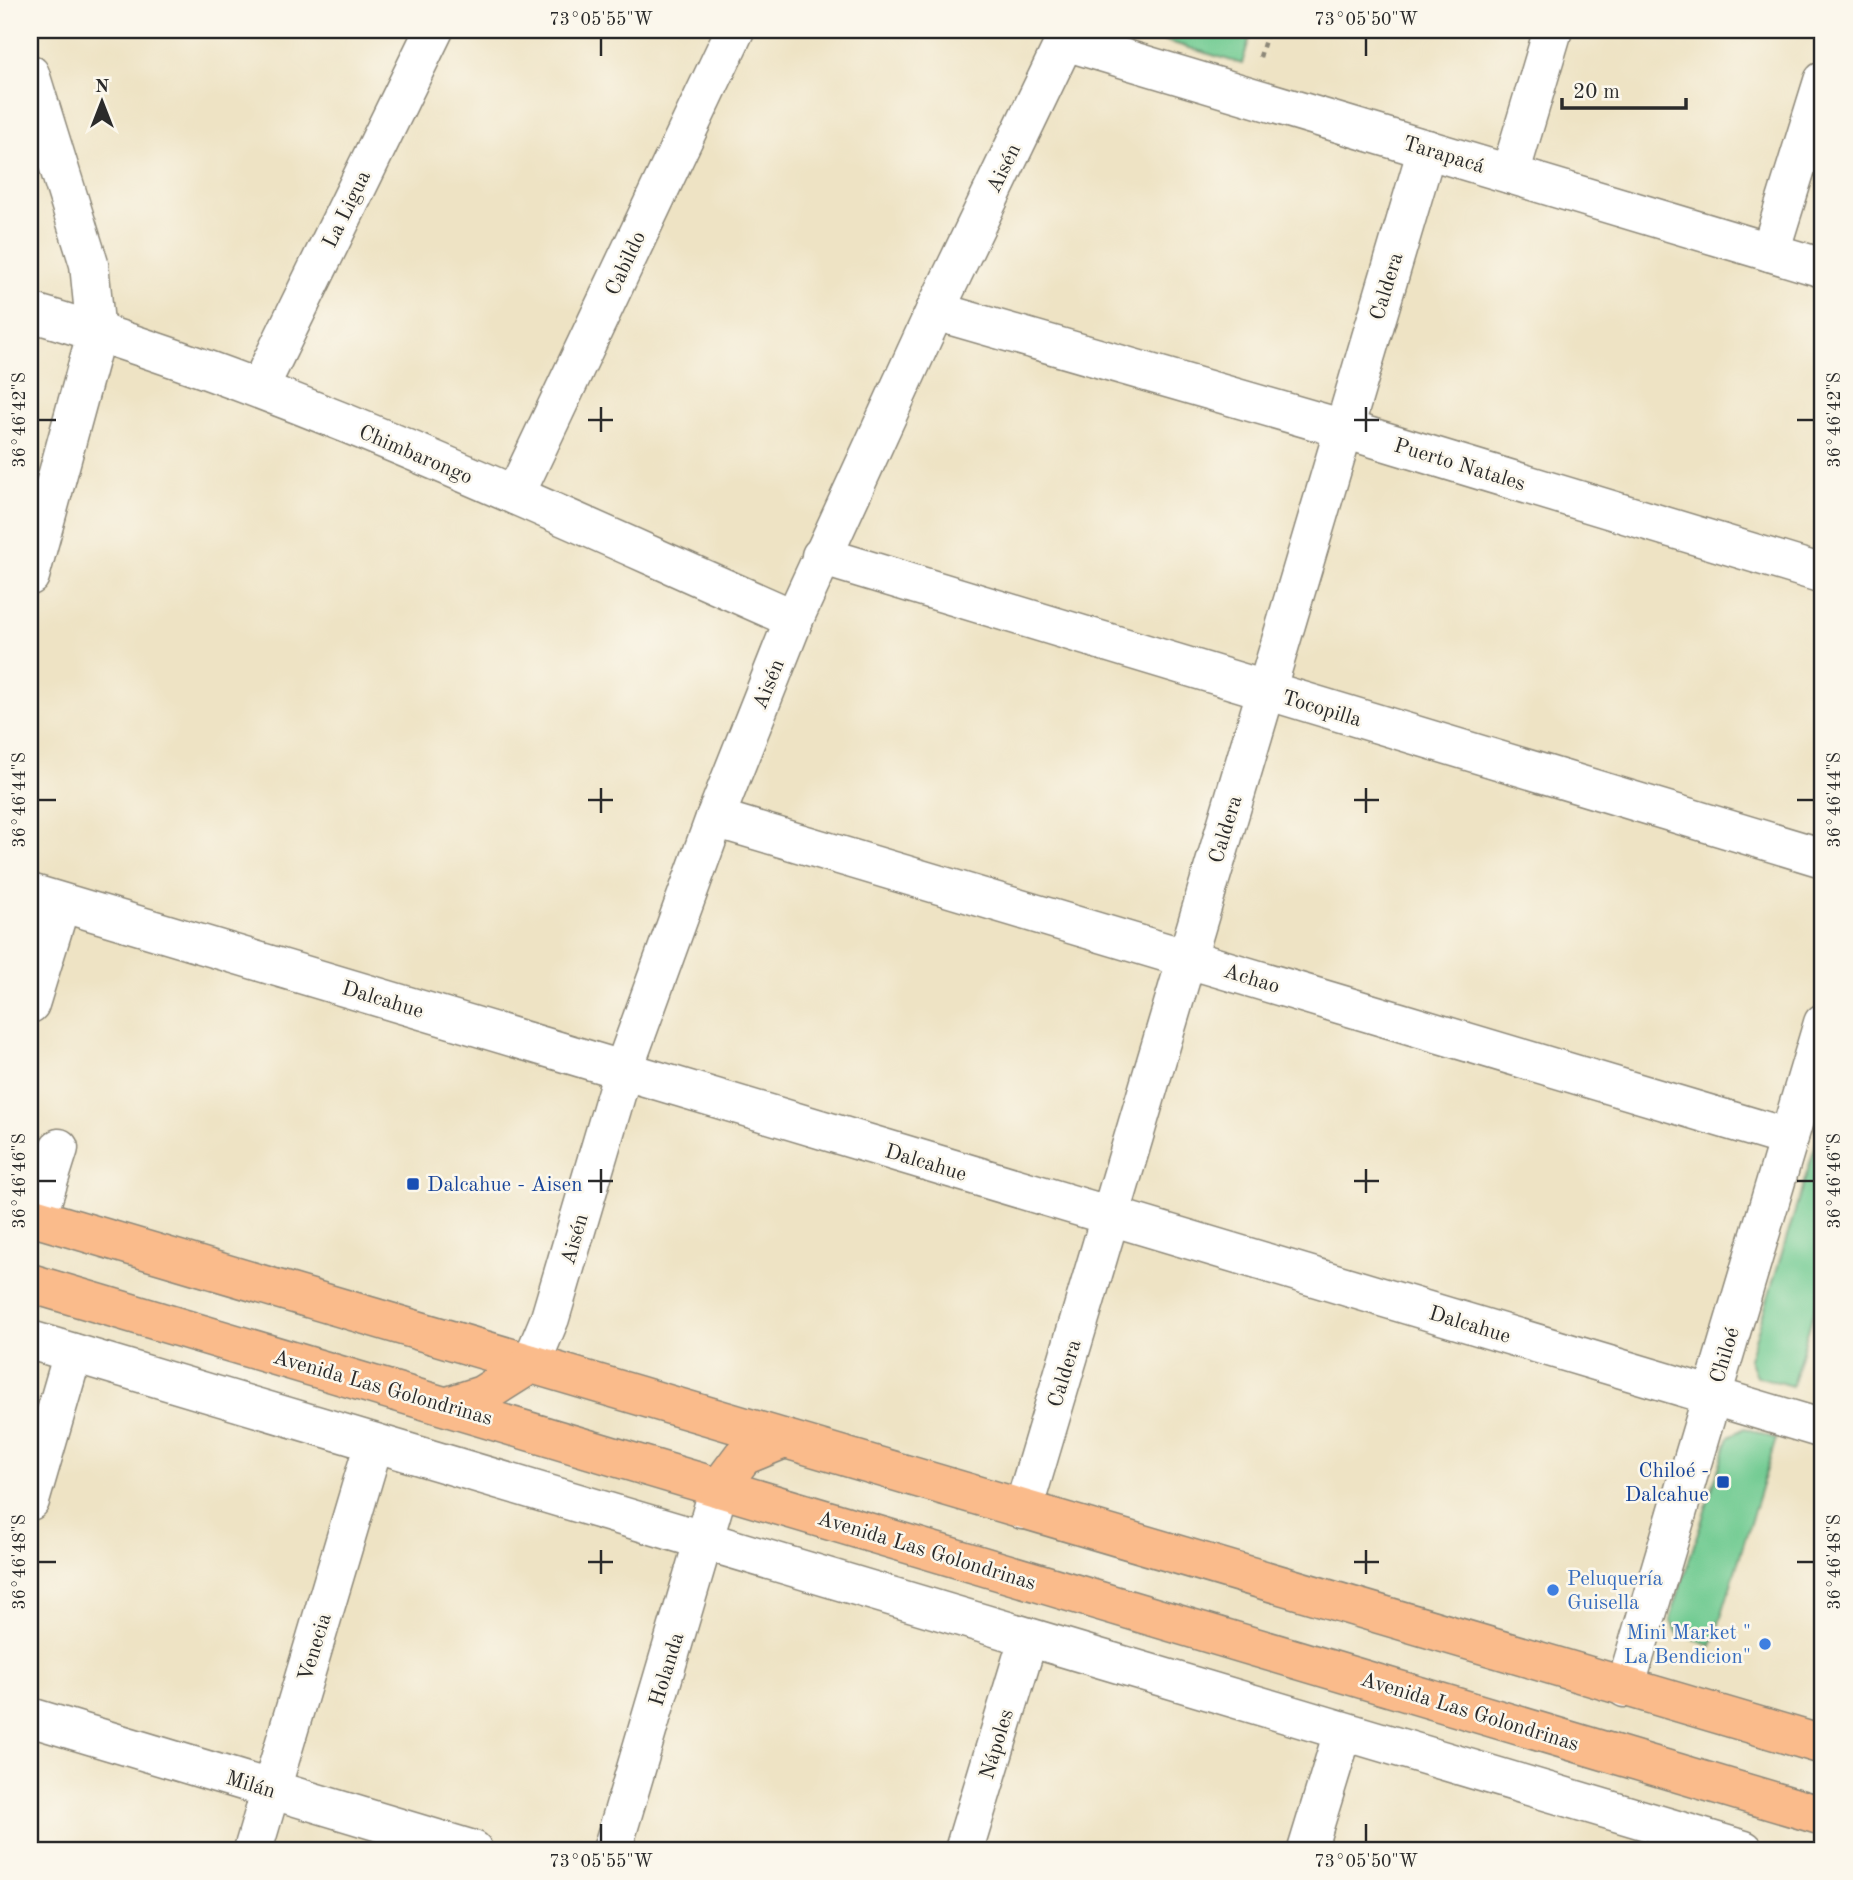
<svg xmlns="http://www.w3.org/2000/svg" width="1853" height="1880" viewBox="0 0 1853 1880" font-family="'Old Standard TT',serif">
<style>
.green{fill:#71cb92;stroke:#4e7b5e;stroke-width:2}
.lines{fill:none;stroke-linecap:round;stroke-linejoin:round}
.minor-casing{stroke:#8c8778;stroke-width:41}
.major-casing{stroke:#8c8778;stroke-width:41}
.path{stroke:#8c8778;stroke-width:4.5;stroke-dasharray:5 5;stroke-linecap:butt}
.minor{stroke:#fff;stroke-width:38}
.major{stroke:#fabb8b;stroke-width:38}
.ticks{fill:none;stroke:#2b2b2b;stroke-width:2.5}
.transit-dot{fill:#1a4fb4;stroke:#fbf7ec;stroke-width:2.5}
.shop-dot{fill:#3f7fe0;stroke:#fbf7ec;stroke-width:2.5}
.labels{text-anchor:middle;stroke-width:5;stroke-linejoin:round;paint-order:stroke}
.street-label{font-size:21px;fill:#2b2b2b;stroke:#fbf7ec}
.transit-label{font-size:21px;fill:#164399;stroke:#fbf7ec;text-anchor:start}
.shop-label{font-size:21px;fill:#366cbe;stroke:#fbf7ec;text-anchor:start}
.neatline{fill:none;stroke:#2b2b2b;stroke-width:2.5}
.ticks-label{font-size:18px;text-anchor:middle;fill:#2b2b2b}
</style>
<rect width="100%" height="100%" fill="#fbf7ec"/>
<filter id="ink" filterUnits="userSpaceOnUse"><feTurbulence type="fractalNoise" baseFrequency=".0143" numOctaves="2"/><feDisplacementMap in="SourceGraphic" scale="14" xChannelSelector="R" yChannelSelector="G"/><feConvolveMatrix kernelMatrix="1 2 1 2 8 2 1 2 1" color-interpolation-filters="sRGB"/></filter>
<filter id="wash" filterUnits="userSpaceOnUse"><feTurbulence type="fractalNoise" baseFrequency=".00686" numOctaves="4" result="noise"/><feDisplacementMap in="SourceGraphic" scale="28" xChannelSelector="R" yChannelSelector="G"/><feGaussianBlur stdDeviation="1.57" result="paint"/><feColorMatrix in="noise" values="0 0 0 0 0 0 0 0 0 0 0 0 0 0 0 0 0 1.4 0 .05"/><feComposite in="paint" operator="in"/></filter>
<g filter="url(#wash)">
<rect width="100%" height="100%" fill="#eee3c4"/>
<!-- green -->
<g class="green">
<path d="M1130,30H1252L1242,64Z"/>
<path d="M1823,1121V1279L1792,1386L1756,1376L1749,1359Z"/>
<path d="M1745,1428L1776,1439L1712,1646L1678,1634L1670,1620L1729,1436Z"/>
</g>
</g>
<g filter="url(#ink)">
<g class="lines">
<!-- minor casing -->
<g class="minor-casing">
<g id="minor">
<path d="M1065,41L1823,268"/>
<path d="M30,74L89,264L96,334L30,576"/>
<path d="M1510,174L1553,30"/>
<path d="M1770,252L1823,81"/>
<path d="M935,311L1344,429L1823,574"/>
<path d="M30,312C294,388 543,509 794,619"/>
<path d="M259,388L434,30"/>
<path d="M515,495L735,30"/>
<path d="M821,556L1823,858"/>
<path d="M715,818L1789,1138"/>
<path d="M30,893L1823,1429"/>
<path d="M30,1004L61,903"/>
<path d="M37,1218L59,1148"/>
<path d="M30,1340L1744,1850"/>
<path d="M531,1364L550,1318L623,1071L715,818L794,619L935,311L1070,30"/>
<path d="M30,1501L73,1353"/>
<path d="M1023,1510L1427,149"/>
<path d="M1625,1688L1823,1023"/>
<path d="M30,1717L473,1850"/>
<path d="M253,1850L374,1443"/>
<path d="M612,1850L719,1488"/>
<path d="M964,1850L1028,1639"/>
<path d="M1307,1850L1343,1732"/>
</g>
</g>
<!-- major casing -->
<g class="major-casing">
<g id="major">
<path d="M30,1216L1823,1745"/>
<path d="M30,1283L1823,1816"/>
<path d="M448,1406L482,1395L531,1364"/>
<path d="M719,1488L743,1456L784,1439"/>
</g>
</g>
<!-- path -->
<path class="path" d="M1260,57L1268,30"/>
<!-- minor -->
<use href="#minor" class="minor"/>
<!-- major -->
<use href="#major" class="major"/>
</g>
</g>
<!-- ticks -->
<path class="ticks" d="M601,38V56M1366,38V56M601,407V432M1366,407V432M38,420H56M588,420H613M1354,420H1379M1797,420H1814M601,788V813M1366,788V813M38,800H56M588,800H613M1354,800H1379M1797,800H1814M601,1169V1193M1366,1169V1193M38,1181H56M588,1181H613M1354,1181H1379M1797,1181H1814M601,1550V1574M1366,1550V1574M38,1562H56M588,1562H613M1354,1562H1379M1797,1562H1814M601,1824V1842M1366,1824V1842"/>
<!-- markers -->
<g class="transit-dot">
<rect x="406" y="1177" width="14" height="14" rx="3.5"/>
<rect x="1716" y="1475" width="14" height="14" rx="3.5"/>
</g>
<g class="shop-dot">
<circle cx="1553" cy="1590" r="7"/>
<circle cx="1765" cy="1644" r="7"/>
</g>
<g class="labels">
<!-- street labels -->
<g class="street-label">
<text transform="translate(1444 154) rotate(17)" y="7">Tarapacá</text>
<text transform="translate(1003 168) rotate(-64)" y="7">Aisén</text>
<text transform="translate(346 209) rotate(-64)" y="7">La Ligua</text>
<text transform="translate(625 263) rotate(-65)" y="7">Cabildo</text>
<text transform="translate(1386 286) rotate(-73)" y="7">Caldera</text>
<text transform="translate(416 454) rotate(23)" y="7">Chimbarongo</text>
<text transform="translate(1460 464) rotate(17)" y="7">Puerto Natales</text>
<text transform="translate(768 684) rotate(-68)" y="7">Aisén</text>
<text transform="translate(1322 708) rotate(17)" y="7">Tocopilla</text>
<text transform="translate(1225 829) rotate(-73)" y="7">Caldera</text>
<text transform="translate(1252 978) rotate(17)" y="7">Achao</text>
<text transform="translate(383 999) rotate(17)" y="7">Dalcahue</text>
<text transform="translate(926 1162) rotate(17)" y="7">Dalcahue</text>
<text transform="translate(574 1239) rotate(-74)" y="7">Aisén</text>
<text transform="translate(1470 1324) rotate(17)" y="7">Dalcahue</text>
<text transform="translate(1724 1355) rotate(-73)" y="7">Chiloé</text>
<text transform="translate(1064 1373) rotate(-73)" y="7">Caldera</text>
<text transform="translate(383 1387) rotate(16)" y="7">Avenida Las Golondrinas</text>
<text transform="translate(927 1550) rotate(17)" y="7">Avenida Las Golondrinas</text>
<text transform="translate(314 1647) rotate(-73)" y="7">Venecia</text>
<text transform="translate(666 1669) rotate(-73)" y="7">Holanda</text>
<text transform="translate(1470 1711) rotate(17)" y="7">Avenida Las Golondrinas</text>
<text transform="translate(996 1744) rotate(-73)" y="7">Nápoles</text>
<text transform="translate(251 1784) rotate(17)" y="7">Milán</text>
</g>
<!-- transit labels -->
<g class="transit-label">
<text x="427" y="1191">Dalcahue - Aisen</text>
<text x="1709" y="1477" text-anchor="end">Chiloé -<tspan x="1709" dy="24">Dalcahue</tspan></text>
</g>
<!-- shop labels -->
<g class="shop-label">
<text x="1567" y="1585">Peluquería<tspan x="1567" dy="24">Guisella</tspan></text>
<text x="1751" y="1639" text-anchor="end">Mini Market "<tspan x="1751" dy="24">La Bendicion"</tspan></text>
</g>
</g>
<!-- margin -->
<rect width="1853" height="1880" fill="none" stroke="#fbf7ec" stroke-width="77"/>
<!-- north arrow -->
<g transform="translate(102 102)" stroke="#fbf7ec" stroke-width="5" paint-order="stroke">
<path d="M0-5L12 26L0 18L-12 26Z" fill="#2b2b2b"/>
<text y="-10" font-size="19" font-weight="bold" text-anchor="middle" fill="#2b2b2b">N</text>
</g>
<!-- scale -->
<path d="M1562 98v10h124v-10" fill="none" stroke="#2b2b2b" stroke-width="3.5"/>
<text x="1573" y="98" font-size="21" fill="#2b2b2b" stroke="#fbf7ec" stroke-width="5" paint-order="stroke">20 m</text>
<rect x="38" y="38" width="1776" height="1804" class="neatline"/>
<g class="ticks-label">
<text x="601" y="25">73°05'55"W</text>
<text x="1366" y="25">73°05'50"W</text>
<text transform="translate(19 420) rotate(-90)" y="6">36°46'42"S</text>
<text transform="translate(1834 420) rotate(-90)" y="6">36°46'42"S</text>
<text transform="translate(19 800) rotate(-90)" y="6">36°46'44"S</text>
<text transform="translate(1834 800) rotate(-90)" y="6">36°46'44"S</text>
<text transform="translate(19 1181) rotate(-90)" y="6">36°46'46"S</text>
<text transform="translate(1834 1181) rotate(-90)" y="6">36°46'46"S</text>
<text transform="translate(19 1562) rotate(-90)" y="6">36°46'48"S</text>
<text transform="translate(1834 1562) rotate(-90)" y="6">36°46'48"S</text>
<text x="601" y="1867">73°05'55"W</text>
<text x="1366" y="1867">73°05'50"W</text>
</g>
</svg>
